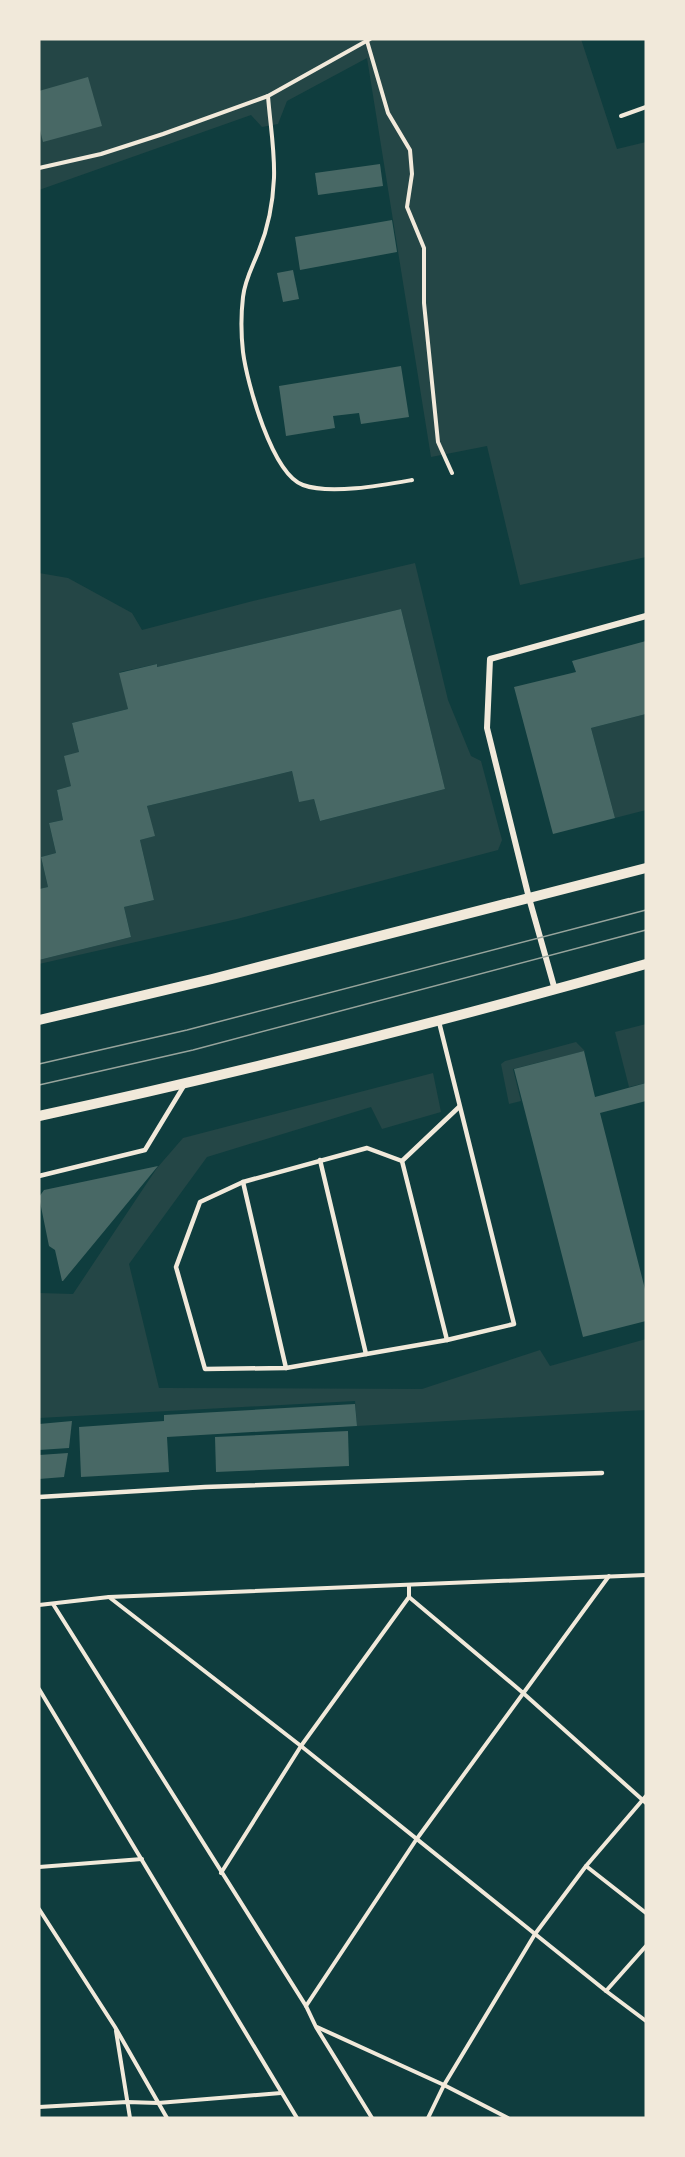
<svg xmlns="http://www.w3.org/2000/svg" width="685" height="2157" viewBox="0 0 685 2157" font-family="Jost,sans-serif">
<style>
.green{fill:#244646}
.building{fill:#486865}
.lines{fill:none;stroke-linecap:round;stroke-linejoin:round}
.path{stroke:#f1e9da;stroke-width:4}
.service{stroke:#f1e9da;stroke-width:4.5}
.minor{stroke:#f1e9da;stroke-width:6}
.tertiary{stroke:#f1e9da;stroke-width:10}
.tram{stroke:#97a49c;stroke-width:1.5}
</style>
<rect width="100%" height="100%" fill="#0f3d3e"/>
<!-- green -->
<g class="green">
<path d="M39,39H581L617,149L646,142V557L520,585L487,446L431,457L367,58L287,101L278,124L262,127L251,115L39,190Z"/>
<path d="M415,563L448,700L471,756L481,761L502,840L498,850L237,919L39,964V960L131,937L124,907L154,900L140,840L154,836L147,806L292,771L299,801L314,799L320,821L445,789L401,609L157,667V664L120,672L128,709L72,723L79,752L71,786L57,790L63,820L49,823L56,853L41,857L48,887L39,889V573L68,578L132,613L142,630L249,602Z"/>
<path d="M646,714V810L615,818L591,728Z"/>
<path d="M646,1024V1083L629,1087L615,1032Z"/>
<path d="M576,1042L585,1051L513,1069L521,1101L509,1104L501,1064L505,1061Z"/>
<path d="M433,1073L441,1112L382,1129L371,1107L207,1157L129,1264L159,1388L422,1389L540,1350L550,1366L646,1339V1410L357,1426L355,1401L39,1418V1293L73,1294L157,1168L183,1138Z"/>
</g>
<!-- building -->
<g class="building">
<path d="M88,77L102,126L43,142L39,126V91Z"/>
<path d="M380,164L383,186L318,195L315,173Z"/>
<path d="M392,220L397,252L300,270L295,237Z"/>
<path d="M293,270L299,299L283,302L277,273Z"/>
<path d="M401,366L409,417L361,424L359,413L333,416L335,428L286,436L279,386Z"/>
<path d="M401,609L445,789L320,821L314,799L299,802L292,771L147,806L155,836L140,840L154,900L124,907L131,937L39,960V889L48,887L41,857L56,853L49,823L63,820L57,790L71,786L64,756L79,752L72,723L128,709L119,673L157,664V667Z"/>
<path d="M646,641V714L591,728L615,818L553,834L514,687L576,672L572,661Z"/>
<path d="M584,1051L595,1097L646,1083V1101L600,1113L646,1293V1321L583,1337L514,1069Z"/>
<path d="M158,1166L63,1281H62L55,1250L49,1246L39,1197L44,1190Z"/>
<path d="M355,1404L357,1426L167,1437L169,1472L81,1477L79,1427L164,1421V1415Z"/>
<path d="M72,1421L69,1448L39,1450V1424Z"/>
<path d="M348,1431L349,1466L216,1472L215,1437Z"/>
<path d="M68,1453L64,1477L39,1479V1455Z"/>
</g>
<g class="lines">
<!-- path -->
<g class="path">
<path d="M367,41L388,113L410,150L412,174L407,207L424,248V303L438,442L452,473"/>
<path d="M268,96C270,123 275,151 274,178C273,201 268,228 259,250C253,266 245,279 243,297C241,314 241,334 243,352C247,383 272,474 303,485C330,495 384,485 412,480"/>
<path d="M621,116L646,107"/>
<path d="M39,168L101,154L163,134L268,96L370,39"/>
<path d="M109,1597L301,1746L606,1991L646,2021"/>
<path d="M409,1597L522,1692L646,1803"/>
<path d="M53,1604L306,2006L316,2027L372,2118"/>
<path d="M39,1605L109,1597L646,1575"/>
<path d="M39,1689L297,2118"/>
<path d="M586,1866L646,1913"/>
<path d="M39,1867L142,1859"/>
<path d="M221,1873L301,1746L409,1597V1586"/>
<path d="M39,1909L115,2027L167,2118"/>
<path d="M606,1991L646,1946"/>
<path d="M306,2006L416,1840L609,1576"/>
<path d="M317,2027L444,2085L508,2118"/>
<path d="M116,2031L130,2118"/>
<path d="M39,2107L127,2102L158,2103L281,2093"/>
<path d="M428,2118L444,2085L535,1934L586,1866L646,1796"/>
</g>
<!-- service -->
<g class="service">
<path d="M320,1160L366,1354"/>
<path d="M402,1161L367,1148L243,1182L200,1202L176,1267L205,1369L286,1368L447,1340L514,1324L439,1022"/>
<path d="M39,1176L145,1150L185,1084"/>
<path d="M243,1182L286,1368"/>
<path d="M447,1340L402,1161L459,1107"/>
<path d="M39,1497L205,1487L602,1473"/>
</g>
<!-- minor -->
<path class="minor" d="M555,990L529,898L487,728L490,659L646,616"/>
<!-- tertiary -->
<g class="tertiary">
<path d="M39,1020L212,979L646,868"/>
<path d="M39,1116C243,1072 445,1021 646,964"/>
</g>
<!-- tram -->
<g class="tram">
<path d="M39,1064L187,1030L646,910"/>
<path d="M39,1085L193,1050L646,930"/>
</g>
</g>
<!-- border -->
<rect width="685" height="2157" fill="none" stroke="#f1e9da" stroke-width="81"/>
</svg>
